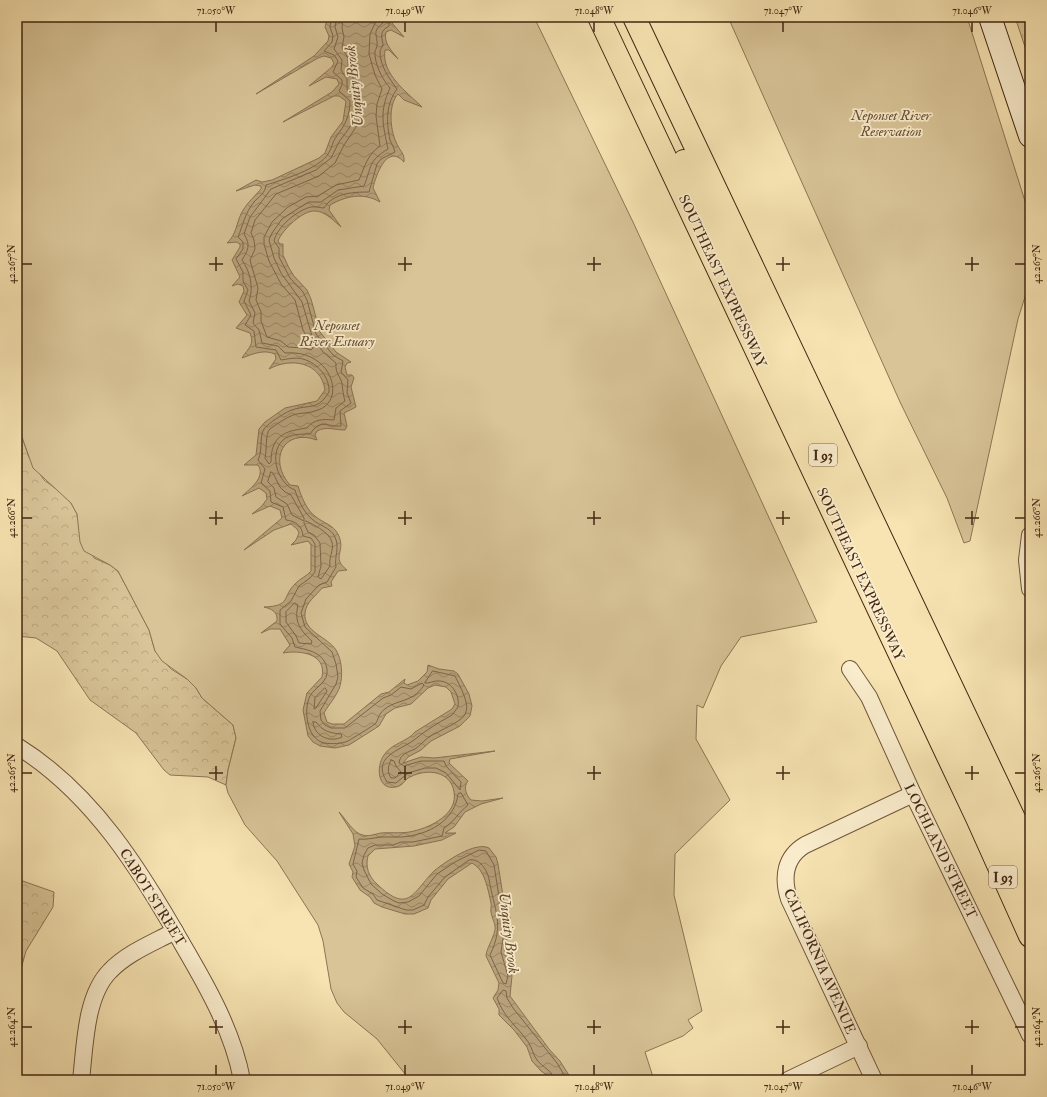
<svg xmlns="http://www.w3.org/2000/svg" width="1047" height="1097" viewBox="0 0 1047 1097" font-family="'IM FELL Double Pica',serif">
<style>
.grass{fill:url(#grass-tufts);stroke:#8d7555}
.forest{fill:url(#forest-crowns);stroke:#8d7555}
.park{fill:#d8c497;stroke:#8d7555}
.water{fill:url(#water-waves);stroke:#897152}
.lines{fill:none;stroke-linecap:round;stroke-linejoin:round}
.shore{stroke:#7e6448;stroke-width:1}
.street-casing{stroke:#6f563b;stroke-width:18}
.secondary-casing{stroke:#422613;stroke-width:24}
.highway-casing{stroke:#422613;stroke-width:24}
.street{stroke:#faedcd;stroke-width:16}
.secondary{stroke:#faedcd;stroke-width:22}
.highway{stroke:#f7e4b2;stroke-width:22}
.ticks{fill:none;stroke:#422613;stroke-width:1.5}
.labels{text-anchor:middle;stroke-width:3.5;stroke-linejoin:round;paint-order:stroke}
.shield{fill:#faedcd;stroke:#79624b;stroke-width:1}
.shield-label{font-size:13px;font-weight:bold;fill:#422613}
.park-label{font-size:14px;font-style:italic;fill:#684e34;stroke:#faedcd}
.street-label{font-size:14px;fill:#422613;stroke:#faedcd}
.water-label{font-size:15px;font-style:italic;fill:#664c32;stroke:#faedcd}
.neatline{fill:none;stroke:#422613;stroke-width:1.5}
.ticks-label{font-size:10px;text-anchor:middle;fill:#422613}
</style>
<defs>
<pattern id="grass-tufts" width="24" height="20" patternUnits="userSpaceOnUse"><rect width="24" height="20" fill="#d8c497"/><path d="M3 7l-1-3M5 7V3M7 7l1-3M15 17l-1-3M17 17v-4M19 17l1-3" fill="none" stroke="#bba881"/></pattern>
<pattern id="forest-crowns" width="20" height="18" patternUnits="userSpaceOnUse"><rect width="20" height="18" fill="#d8c497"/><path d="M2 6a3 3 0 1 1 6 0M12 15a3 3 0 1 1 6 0" fill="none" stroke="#bba881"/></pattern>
<pattern id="water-waves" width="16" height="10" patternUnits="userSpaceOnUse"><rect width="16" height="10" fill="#b9a37c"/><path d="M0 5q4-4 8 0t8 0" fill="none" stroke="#988564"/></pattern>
</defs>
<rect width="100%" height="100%" fill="#f7e4b2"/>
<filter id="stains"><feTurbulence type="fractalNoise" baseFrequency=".005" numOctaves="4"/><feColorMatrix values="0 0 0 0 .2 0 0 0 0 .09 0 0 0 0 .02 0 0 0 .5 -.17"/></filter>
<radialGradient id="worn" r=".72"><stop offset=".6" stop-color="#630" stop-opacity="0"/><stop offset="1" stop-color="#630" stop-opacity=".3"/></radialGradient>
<!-- grass -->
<path class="grass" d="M1015,17H1030V62Z"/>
<!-- forest -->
<g class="forest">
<path d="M17,423L29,457L44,480L59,491L71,503L77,514L80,528L94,558L110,565L118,571L149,630L155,651L171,669L187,679L196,688L202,698L233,725L236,738L228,770L226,785L208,777L170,775L164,770L136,733L90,700L57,651L36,638L17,636Z"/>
<path d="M17,879L54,892L53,907L26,951L17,983Z"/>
</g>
<!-- park -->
<g class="park">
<path d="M17,17H534L633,222L817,622L741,637L721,666L703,708L697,705L696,739L730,800L675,854L674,895L702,1011L688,1020L693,1028L683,1036L645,1052L654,1080H410L377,1039L344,1012L337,1003L331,989L323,941L318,925L277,861L245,825L228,793L226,785L228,770L236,738L233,725L202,698L196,688L187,679L162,661L155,651L149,630L118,571L110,565L84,551L80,542L77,514L71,503L33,468L17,423Z"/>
<path d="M728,17H967L1030,217V281L1018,319L970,541L964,543L947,498L900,402Z"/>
</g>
<!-- water -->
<path class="water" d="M328,17H393L392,23L404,37L391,30L386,32C383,43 392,51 398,59L389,50H385C381,74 407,92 422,107L404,100L398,94C388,105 390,129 396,142C399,150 405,153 404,162C387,143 376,175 373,188L380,202C363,192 346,196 330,205L329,210L341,227C334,221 325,211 315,211C303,210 282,230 278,241L280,244H283V255L289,268L294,276L307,290L311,299L320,332L336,352L351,362L347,363L345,367L347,375H352L354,378L351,387L356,407L344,413L347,426L345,430C335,430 326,426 317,431L315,435L317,440C283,428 268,460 290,485L298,486C301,496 307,511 316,517C324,523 333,525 338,534C347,552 330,557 347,570L338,571L331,582L332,586L322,588C316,596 306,602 305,613C303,632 328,637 336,650C342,660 343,675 340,686C337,696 329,704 324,713L327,722L332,724H344L381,694L389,692L405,679L404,683L407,685L418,681L427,672L428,665L439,669L454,671L458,674L469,694L472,706L470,716L460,726L431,741L421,750L408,757L403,763L421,757L434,758L495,751L450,759L449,763L468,781C463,787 466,795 471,800L482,801L503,798L481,804L465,812L454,827L445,833H456L442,840L414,846L375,849L368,856C365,867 369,877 377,884C409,915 413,892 434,871C445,862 475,841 489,848L496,857L498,864L504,902L510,918L505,952L512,976L510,996L549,1049L560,1061L572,1080H554L541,1071L532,1061L527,1047L514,1030L499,1015V1009L493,998L498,990L499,983L486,956C486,950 493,939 495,930C496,924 492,919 491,912C490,910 492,906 491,903C488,890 485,869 472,863L448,879L431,900L428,908L414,914H405L382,907L374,903L370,897L360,890L352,877L353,872L349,864L355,846L353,834L339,812C345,818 354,834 363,835C368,837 375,834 381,833C392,832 403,834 414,831C431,827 458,814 454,792C451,771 427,768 410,777C405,779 403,786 396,787C377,791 376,766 384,755C392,743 407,742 415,732L452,709L455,704L451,692L446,687L435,685L428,688L411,704L395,708L386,714L379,726L349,745L335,748L320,746L313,742L308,736L303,710L307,693L322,677C327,653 299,650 283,653L290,645L280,629H270L261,633L277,621C278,612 272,609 264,607C292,606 281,597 296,583C301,578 307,576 311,571V545L308,541L291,545L296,540L299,533L297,529L291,524L274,530L244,550L282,518L280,510L270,506L252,514L262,506L267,499L266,493L259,488L242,496C251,488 266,477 258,465H244L256,455L259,429L265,422L285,408L317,401L325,390C321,362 291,357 269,369L276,359L275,354C263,349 253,354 242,358C248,348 255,345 250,333L236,328L247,315L239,302L244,291L243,286L238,284L232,286L240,277L232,260L240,247V244L236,242L227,243C236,235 236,225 241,214C245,205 254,197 261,189V186L255,185L236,191L256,180L262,182L272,180L319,158L325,153L331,137L343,121L346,101L339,96H334L283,122L332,92L339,84L337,79L326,77L309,86L332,67L334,63L331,58L324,56L318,58L256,94L314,56L328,41L329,36L325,27Z"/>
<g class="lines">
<!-- shore -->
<g class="shore">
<path d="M331,17L330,27L333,36L332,42L324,51L334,55L338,61L333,72L342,80V85L339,91L350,101C350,116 345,125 336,137C332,142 332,149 328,154C319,169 282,180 266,185C265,194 259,196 254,202C245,213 243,225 238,237L243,242V249L236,259L243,272V281L248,290L244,301L251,315L245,325L254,331L256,347L276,350L281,360C288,359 296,357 303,359C317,363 330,377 329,392C318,411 309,404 292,410C286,412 272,421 268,425C257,432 264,449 258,460L265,469L261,483L270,491L271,502L283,507L286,520C296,521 302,526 303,536L311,538L315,544V572L310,578L299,586L291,601L280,610V624L292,638L295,647C308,650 324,652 327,669C329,682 315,687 310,696C303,710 307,739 324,743C332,744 341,744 348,741C353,738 373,726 376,723C378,720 378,717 380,714C392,698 412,705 424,685L422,683L411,689L401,687L391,695L383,698L345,728H331L325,725L321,720L320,711L336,684L338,677L336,664L332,652L305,627L301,613L306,599L319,585L327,582L336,567C334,557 340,548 335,537C330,527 320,526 313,520C304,513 298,500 295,490C278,484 268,454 283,440C290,434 301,434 310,434C321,418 326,427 341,426L340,411L351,403L347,393L348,380L341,372L343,361L333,355L316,334L307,300L303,292L290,278L279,257V248L274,241C277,227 297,210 311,207C316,206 320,208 324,208C333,193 353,192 369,192L377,164L381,159L395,152C394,148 392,144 390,140C386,121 386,104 397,89C389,78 380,66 380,52C380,48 383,47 383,44C381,35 380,31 389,26V17"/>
<path d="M337,17L335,27L338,37L334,49L342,60L341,70L347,79V89L355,100L354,116L352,124L339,142L331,158L316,170L271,189L250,217L244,234C251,245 248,250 242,260C250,271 254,288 249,301L255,313L253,323L259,330L262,343L278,346L285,353C300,352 313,355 324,367C336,381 338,405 315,411C307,414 299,412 291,416C286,418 275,425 270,429C265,433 267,451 265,458L269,464L271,462C271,436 284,431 307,428C314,419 323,419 334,420L336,408L345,401C343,395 343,390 342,384C341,376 335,375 336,363L323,352L312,336L302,302L281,273L274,258L269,240L272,233L282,219L302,206L309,202H321L338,190L364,186C372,166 368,161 388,149C383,125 379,112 390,88C382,79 374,63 375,51C376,49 377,47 377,45C378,35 371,32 383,23L384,17"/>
<path d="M343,17L342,28L344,37L342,48L348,58V68L353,77L354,87L361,98L360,118L356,127L344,145L335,163L319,176L276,194L255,220L251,233L254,240L255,249L250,260L258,288L256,300L261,312V321L267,337L281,341L288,347L304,348L311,350L313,348L303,330L295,300L281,284L269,261L264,244V237L272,222L288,207L306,197L318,196L336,185L359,180C365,166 367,155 380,146L376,116L377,104L382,89L375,75L369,54L370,34L378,17"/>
<path d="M271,472L273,473L280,487L285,492L291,495L304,518V521L292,515L287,504L276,497L274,488L268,482Z"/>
<path d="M306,521C316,526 336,535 332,550C331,557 329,559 330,566L321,579L318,577L321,566L320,543L314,535L308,532L304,523Z"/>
<path d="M295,603L298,605C294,622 300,630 312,641L311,644L299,643L296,636L286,622V612Z"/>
<path d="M433,671L455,676C476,717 469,716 432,735C425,739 421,745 415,749C408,752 400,754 399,763L404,766L421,761H444L446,766L461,782L460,790L446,773L436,768H425L408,773L396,783L387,782C371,757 399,751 414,740C426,730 438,723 452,715L458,707C460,695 452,682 440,681C434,680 429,684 425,683Z"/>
<path d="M325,688L327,691L316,708L314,709L315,698Z"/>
<path d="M313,722H316C323,731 329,733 341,734L342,737C330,743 314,736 313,722Z"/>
<path d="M391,760L394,761L396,766L401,772L395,778H391C387,772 388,766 391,760Z"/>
<path d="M461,793L468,805C459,812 454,822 444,828L442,836L413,842H401L393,845H375L368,848L364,855L362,863L364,870L371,884L382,894L394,901L399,903L408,902L419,896L437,874L455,862L479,850L486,851L494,865L500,903L506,918L501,952L508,976L506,984L503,983L490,955C505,924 494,910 489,879C487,870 480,858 469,860L445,877L428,897L424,905L413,910H406L377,900L373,894L363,888L356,877L357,871L353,864L359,839C366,840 373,838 381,837C388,837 395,837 402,837C428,835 455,821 458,794Z"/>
<path d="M555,1080C554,1072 541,1066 537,1060C533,1055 532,1048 529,1043C517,1026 504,1018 497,998L503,990L506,991L507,998L513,1008L557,1063L567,1080"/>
</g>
<!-- street casing -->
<g class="street-casing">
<g id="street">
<path d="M1030,535L1027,560L1030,589"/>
<path d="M850,669L869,697L913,794L1030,1035"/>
<path d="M17,746C93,793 141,871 184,947C208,988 233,1032 242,1080"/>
<path d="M81,1080C85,1047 85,996 110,971C127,953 153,943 175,931"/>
<path d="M788,1080L859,1046"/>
<path d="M874,1080L789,899C782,877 785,857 805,845L913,794"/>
</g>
</g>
<!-- secondary casing -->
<g class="secondary-casing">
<path id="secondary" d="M990,17L1030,136"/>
</g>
<!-- highway casing -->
<g class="highway-casing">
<g id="highway">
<path d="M599,17L977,818L1030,936"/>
<path d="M634,17L1030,852"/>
<path d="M684,161L1030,892"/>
</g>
</g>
<!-- street -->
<use href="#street" class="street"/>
<!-- secondary -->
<use href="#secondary" class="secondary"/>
<!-- highway -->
<use href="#highway" class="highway"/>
</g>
<!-- ticks -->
<path class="ticks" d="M216,22V32M405,22V32M594,22V32M783,22V32M972,22V32M216,257V271M405,257V271M594,257V271M783,257V271M972,257V271M22,264H32M209,264H223M398,264H412M587,264H601M776,264H790M965,264H979M1015,264H1025M216,511V525M405,511V525M594,511V525M783,511V525M972,511V525M22,518H32M209,518H223M398,518H412M587,518H601M776,518H790M965,518H979M1015,518H1025M216,766V780M405,766V780M594,766V780M783,766V780M972,766V780M22,773H32M209,773H223M398,773H412M587,773H601M776,773H790M965,773H979M1015,773H1025M216,1020V1034M405,1020V1034M594,1020V1034M783,1020V1034M972,1020V1034M22,1027H32M209,1027H223M398,1027H412M587,1027H601M776,1027H790M965,1027H979M1015,1027H1025M216,1065V1075M405,1065V1075M594,1065V1075M783,1065V1075M972,1065V1075"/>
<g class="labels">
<!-- shield labels -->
<g class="shield">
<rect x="809" y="444" width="28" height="22" rx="3"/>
<rect x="989" y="866" width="28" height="22" rx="3"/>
</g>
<g class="shield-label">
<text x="823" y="460">I 93</text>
<text x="1003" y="882">I 93</text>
</g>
<!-- park labels -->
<g class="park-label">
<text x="891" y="120">Neponset River<tspan x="891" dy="16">Reservation</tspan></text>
<text x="337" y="330">Neponset<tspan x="337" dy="16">River Estuary</tspan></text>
</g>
<!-- street labels -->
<g class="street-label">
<text transform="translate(723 281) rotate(65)" y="5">SOUTHEAST EXPRESSWAY</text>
<text transform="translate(861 574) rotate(65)" y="5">SOUTHEAST EXPRESSWAY</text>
<text transform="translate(941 851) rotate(64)" y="5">LOCHLAND STREET</text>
<text transform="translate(153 897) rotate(58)" y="5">CABOT STREET</text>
<text transform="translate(820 961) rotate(66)" y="5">CALIFORNIA AVENUE</text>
</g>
<!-- water labels -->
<g class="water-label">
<text transform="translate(354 86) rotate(-96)" y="5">Unquity Brook</text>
<text transform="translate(509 933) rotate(83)" y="5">Unquity Brook</text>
</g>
</g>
<!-- margin -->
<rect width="1047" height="1097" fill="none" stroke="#f7e4b2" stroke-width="44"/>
<rect x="22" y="22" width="1003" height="1053" class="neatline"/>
<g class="ticks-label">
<text x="216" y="14">71.050°W</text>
<text x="405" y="14">71.049°W</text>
<text x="594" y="14">71.048°W</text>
<text x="783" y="14">71.047°W</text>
<text x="972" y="14">71.046°W</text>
<text transform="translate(11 264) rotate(-90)" y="4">42.267°N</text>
<text transform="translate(1036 264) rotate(-90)" y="4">42.267°N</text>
<text transform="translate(11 518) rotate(-90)" y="4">42.266°N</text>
<text transform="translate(1036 518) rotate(-90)" y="4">42.266°N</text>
<text transform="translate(11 773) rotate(-90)" y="4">42.265°N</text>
<text transform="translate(1036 773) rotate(-90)" y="4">42.265°N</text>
<text transform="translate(11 1027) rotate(-90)" y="4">42.264°N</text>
<text transform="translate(1036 1027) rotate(-90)" y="4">42.264°N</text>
<text x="216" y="1090">71.050°W</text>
<text x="405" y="1090">71.049°W</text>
<text x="594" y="1090">71.048°W</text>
<text x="783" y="1090">71.047°W</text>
<text x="972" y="1090">71.046°W</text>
</g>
<rect width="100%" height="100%" filter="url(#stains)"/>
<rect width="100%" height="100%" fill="url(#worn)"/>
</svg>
